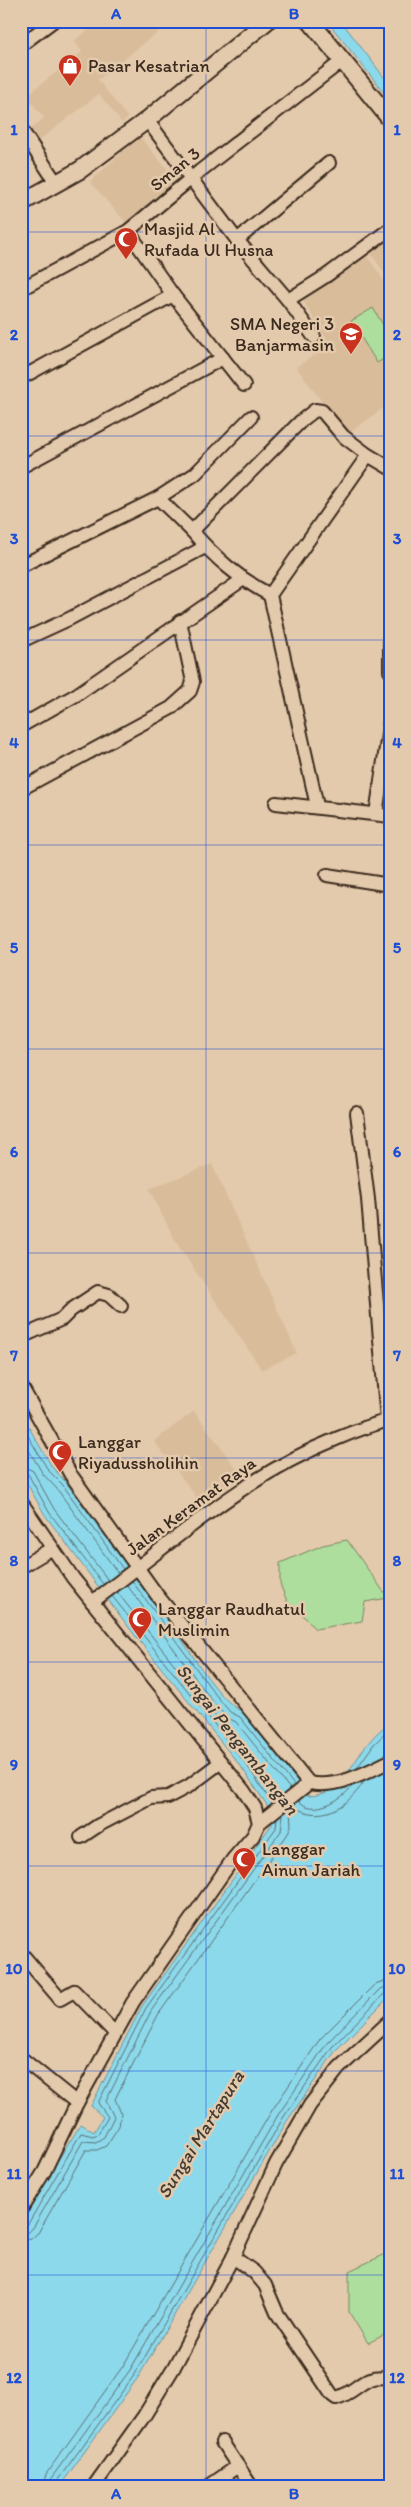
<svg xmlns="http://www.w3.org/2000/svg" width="411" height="2507" viewBox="0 0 411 2507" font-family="Itim,sans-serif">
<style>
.built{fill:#d9bd9b}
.green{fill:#aede9e;stroke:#74845e}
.water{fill:#8cd9ec;stroke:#6c939a}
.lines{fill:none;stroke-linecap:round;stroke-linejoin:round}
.shore{stroke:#5b7070;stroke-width:1}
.minor-casing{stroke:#3b2a1e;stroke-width:16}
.major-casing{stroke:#3b2a1e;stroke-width:20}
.minor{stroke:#e4caac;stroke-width:12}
.major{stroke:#e4caac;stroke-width:16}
.grid{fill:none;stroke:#1d4ed8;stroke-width:1;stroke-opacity:0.55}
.labels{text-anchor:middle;stroke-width:5;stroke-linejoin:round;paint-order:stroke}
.poi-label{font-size:18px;fill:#3b2a1e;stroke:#e4caac;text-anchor:start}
.street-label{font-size:18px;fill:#3b2a1e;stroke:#e4caac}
.water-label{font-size:19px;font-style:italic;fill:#433c33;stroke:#e4caac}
.neatline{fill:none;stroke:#1d4ed8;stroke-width:2}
.grid-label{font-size:16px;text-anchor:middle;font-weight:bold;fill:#1d4ed8}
</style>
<rect width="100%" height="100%" fill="#e4caac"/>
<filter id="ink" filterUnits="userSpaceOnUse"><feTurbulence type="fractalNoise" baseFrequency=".02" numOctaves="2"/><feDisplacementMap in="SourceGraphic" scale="10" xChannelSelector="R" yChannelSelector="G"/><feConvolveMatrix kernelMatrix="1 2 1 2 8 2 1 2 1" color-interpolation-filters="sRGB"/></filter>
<g filter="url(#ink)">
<!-- built -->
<g class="built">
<path d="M100,21H172L98,80L128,118L122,123L99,94L35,144L26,133L44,118L26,96L82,52L74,41Z"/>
<path d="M139,136L179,183L128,225L90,182Z"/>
<path d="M390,230V282L366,246Z"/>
<path d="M365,253L390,289V403L347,435L296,367L330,344L303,301Z"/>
<path d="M212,1164L297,1353L262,1370L177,1244L149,1189Z"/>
<path d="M194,1411L242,1476L203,1506L154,1441Z"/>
</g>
<!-- green -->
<g class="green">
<path d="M373,308L390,337V355L377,363L351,321Z"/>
<path d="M347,1540L388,1598L365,1602L362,1621L315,1629L301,1613L291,1611L280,1584V1563L323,1545Z"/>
<path d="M390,2252V2332L368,2343L349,2312V2271Z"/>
</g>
<!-- water -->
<g class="water">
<path d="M327,21H341L390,85V100Z"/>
<path d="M21,1414L52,1467L65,1481C98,1526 132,1570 165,1615C184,1640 217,1701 243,1712L309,1796C342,1795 351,1763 370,1741C375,1734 383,1728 390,1722V1996L336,2050L287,2121L139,2376L60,2486H21V2226L51,2171L81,2124L94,2132L103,2117L91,2106L142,2006L272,1824L271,1811L242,1768L133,1633L45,1515L21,1473Z"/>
</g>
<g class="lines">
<!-- shore -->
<g class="shore">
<path d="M21,1424L48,1470L62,1484L123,1569"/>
<path d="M21,1437L43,1474L57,1489L118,1573"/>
<path d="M21,1465L33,1471L54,1509L108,1580"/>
<path d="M21,1472L28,1474L49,1512L103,1584"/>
<path d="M132,1581L215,1694L230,1712L240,1717L294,1785"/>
<path d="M127,1585L210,1698L226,1717L236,1722L290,1789"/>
<path d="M117,1592L250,1760L277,1799"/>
<path d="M112,1596L246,1764L272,1803"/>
<path d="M357,1768L374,1744L390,1729"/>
<path d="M299,1801C313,1817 342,1800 352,1786"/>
<path d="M292,1806C322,1824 346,1808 364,1782"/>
<path d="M21,2227L28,2224L81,2133L93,2136L98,2134L108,2117L98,2103L146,2008L276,1828L277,1818"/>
<path d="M21,2234L28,2232L33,2228L83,2141L96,2142L104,2137L114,2117L106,2101L151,2011L281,1831L283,1814"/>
<path d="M21,2241L31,2239L38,2233L86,2150H97L106,2146L119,2126L121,2113L115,2099L158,2015L287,1835L291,1826L290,1808"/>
<path d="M43,2486L46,2474L123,2366L271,2112L320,2039L375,1984L390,1979"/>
<path d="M50,2486L52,2477L130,2370L278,2115L327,2043L380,1989L390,1986"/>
<path d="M56,2486L57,2481L135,2374L283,2118L332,2047L384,1994L390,1993"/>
</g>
<!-- minor casing -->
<g class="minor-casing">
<g id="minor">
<path d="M21,45L53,21"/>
<path d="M147,120L237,240L288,300L314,337"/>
<path d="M21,129L57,184"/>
<path d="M128,231L173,295L244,385"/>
<path d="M237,240L329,163"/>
<path d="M21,289L128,231L200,171L342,61"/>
<path d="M288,300L326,276L390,229"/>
<path d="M21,378L173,295"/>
<path d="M21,467L223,358"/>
<path d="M192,531L158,498L195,474L251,417"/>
<path d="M21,566L158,498"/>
<path d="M270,595C238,578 215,558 192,531L301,421L315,410L322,411L343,436L368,455"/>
<path d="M21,641L69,619L205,547"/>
<path d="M390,642V671"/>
<path d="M21,726L76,695L242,580"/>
<path d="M21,789L171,708L190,691L193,682L180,621"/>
<path d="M276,803L390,816"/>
<path d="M317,806L270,595L368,455L390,468"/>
<path d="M376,814L390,721"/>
<path d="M327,875L390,885"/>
<path d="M357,1113L368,1199L387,1421"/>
<path d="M21,1337L62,1319L71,1310L98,1292L109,1295L121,1306"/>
<path d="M21,1386L71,1475L157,1595L309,1783"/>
<path d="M21,1502L73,1578L244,1791L255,1808L259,1823L253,1836L233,1859L133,2002L77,2103L44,2172L21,2209"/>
<path d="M21,1567L51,1549"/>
<path d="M92,1602C174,1542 240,1478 336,1439C353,1432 372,1424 390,1420"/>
<path d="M259,1823L309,1783C336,1789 366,1773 390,1761"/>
<path d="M81,1837L99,1825L151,1798L168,1797L189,1786L221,1762"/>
<path d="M21,1953L60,1999L74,1991L115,2033"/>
<path d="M21,2058L77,2103"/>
<path d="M233,2257L254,2272L265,2285L277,2313L332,2395L336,2398C359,2392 362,2373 390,2378"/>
<path d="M222,2442L251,2486"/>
<path d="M94,2486L144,2416L174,2367L233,2257L276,2164L310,2105L339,2068L390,2021"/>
<path d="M209,2486L238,2466"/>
</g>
</g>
<!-- major casing -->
<g class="major-casing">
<g id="major">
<path d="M310,21L390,119"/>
<path d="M21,203L80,170L147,120L267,21"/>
</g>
</g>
<!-- minor -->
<use href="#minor" class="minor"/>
<!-- major -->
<use href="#major" class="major"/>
</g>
</g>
<!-- grid -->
<path class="grid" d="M206,21V2486M21,232H390M21,436H390M21,640H390M21,845H390M21,1049H390M21,1253H390M21,1458H390M21,1662H390M21,1866H390M21,2071H390M21,2275H390"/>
<!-- icons -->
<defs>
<g id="shop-pin" transform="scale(1.25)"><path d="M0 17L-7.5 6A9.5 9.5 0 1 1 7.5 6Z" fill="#c8321e" stroke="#e4caac"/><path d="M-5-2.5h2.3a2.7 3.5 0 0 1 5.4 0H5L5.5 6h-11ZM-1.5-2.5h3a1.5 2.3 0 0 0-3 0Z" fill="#fff"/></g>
<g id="mosque-pin" transform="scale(1.25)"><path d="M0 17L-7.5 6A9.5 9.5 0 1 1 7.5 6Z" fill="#c8321e" stroke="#e4caac"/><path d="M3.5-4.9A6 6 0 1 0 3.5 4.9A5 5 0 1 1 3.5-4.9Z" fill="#fff"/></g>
<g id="school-pin" transform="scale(1.25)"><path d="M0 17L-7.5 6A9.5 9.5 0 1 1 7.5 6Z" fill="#c8321e" stroke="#e4caac"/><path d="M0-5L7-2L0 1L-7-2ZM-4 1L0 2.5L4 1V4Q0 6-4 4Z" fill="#fff"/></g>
</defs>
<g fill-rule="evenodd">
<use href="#shop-pin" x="70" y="66"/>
<use href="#mosque-pin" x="126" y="239"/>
<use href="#school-pin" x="351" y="334"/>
<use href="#mosque-pin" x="60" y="1452"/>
<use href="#mosque-pin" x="140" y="1619"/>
<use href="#mosque-pin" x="244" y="1859"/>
</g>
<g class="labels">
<!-- poi labels -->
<g class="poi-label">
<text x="88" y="72">Pasar Kesatrian</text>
<text x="144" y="235">Masjid Al<tspan x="144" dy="21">Rufada Ul Husna</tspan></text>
<text x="334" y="330" text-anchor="end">SMA Negeri 3<tspan x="334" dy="21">Banjarmasin</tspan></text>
<text x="78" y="1448">Langgar<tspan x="78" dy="21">Riyadussholihin</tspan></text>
<text x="158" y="1615">Langgar Raudhatul<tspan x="158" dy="21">Muslimin</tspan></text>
<text x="262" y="1855">Langgar<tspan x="262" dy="21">Ainun Jariah</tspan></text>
</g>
<!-- street labels -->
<g class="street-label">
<text transform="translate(175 169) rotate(-39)" y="6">Sman 3</text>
<text transform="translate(191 1506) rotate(-36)" y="6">Jalan Keramat Raya</text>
</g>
<!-- water labels -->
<g class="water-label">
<text transform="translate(238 1739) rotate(52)" y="7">Sungai Pengambangan</text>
<text transform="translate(200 2134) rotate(-58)" y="7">Sungai Martapura</text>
</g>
</g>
<!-- margin -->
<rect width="411" height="2507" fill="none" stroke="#e4caac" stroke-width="55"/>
<rect x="28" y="28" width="356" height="2452" class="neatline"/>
<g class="grid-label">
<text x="116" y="19">A</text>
<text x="294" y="19">B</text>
<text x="14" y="135">1</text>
<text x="397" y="135">1</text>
<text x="14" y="340">2</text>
<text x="397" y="340">2</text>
<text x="14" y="544">3</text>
<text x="397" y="544">3</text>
<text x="14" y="748">4</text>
<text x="397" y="748">4</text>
<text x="14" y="953">5</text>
<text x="397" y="953">5</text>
<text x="14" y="1157">6</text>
<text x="397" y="1157">6</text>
<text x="14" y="1361">7</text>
<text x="397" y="1361">7</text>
<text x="14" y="1566">8</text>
<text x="397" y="1566">8</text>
<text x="14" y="1770">9</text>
<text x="397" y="1770">9</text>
<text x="14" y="1974">10</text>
<text x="397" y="1974">10</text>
<text x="14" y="2179">11</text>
<text x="397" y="2179">11</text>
<text x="14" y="2383">12</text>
<text x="397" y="2383">12</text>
<text x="116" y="2499">A</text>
<text x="294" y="2499">B</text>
</g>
</svg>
